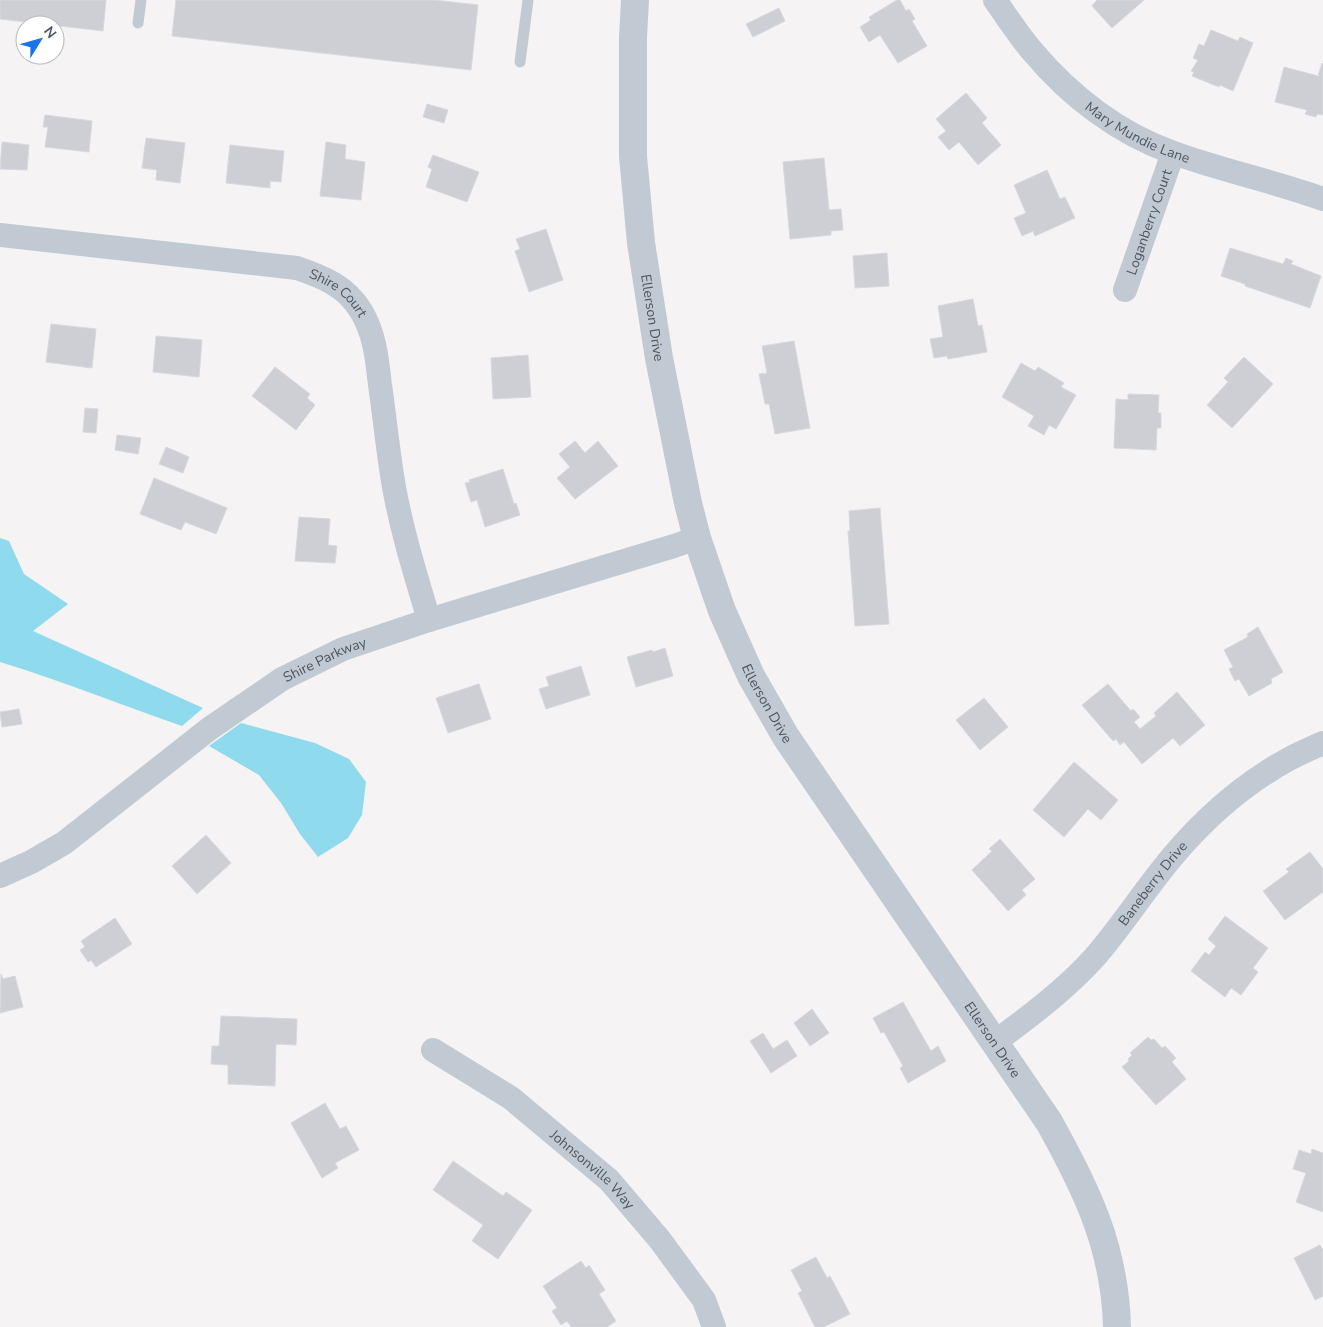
<svg xmlns="http://www.w3.org/2000/svg" width="1323" height="1327" viewBox="0 0 1323 1327" font-family="'Nunito Sans',sans-serif">
<style>
.water{fill:#90daee}
.building{fill:#cdcfd5;stroke:#d7d9de}
.lines{fill:none;stroke-linecap:round;stroke-linejoin:round}
.service{stroke:#c1cad2;stroke-width:11}
.minor{stroke:#c1cad2;stroke-width:24}
.tertiary{stroke:#c1cad2;stroke-width:28}
.labels{text-anchor:middle;stroke-width:4;stroke-linejoin:round;paint-order:stroke}
.street-label{font-size:14px;fill:#4a5661;stroke:#fff}
</style>
<rect width="100%" height="100%" fill="#f5f3f3"/>
<!-- water -->
<g class="water">
<path d="M0,538L9,541L24,574L68,604L33,631L203,708L182,726C121,705 62,681 0,662Z"/>
<path d="M241,723L315,743L349,759L366,782L362,815L348,838L318,857L300,834L281,803L259,775L209,746Z"/>
</g>
<!-- building -->
<g class="building">
<path d="M0,0H106L103,31L0,19Z"/>
<path d="M176,0H434L478,5L471,70L172,36Z"/>
<path d="M897,0H900L906,11L909,9L915,19L912,21L927,46L898,63L880,35L869,42L860,27L871,20L869,17Z"/>
<path d="M1097,0H1144L1112,28L1092,6Z"/>
<path d="M779,8L785,21L753,37L746,24Z"/>
<path d="M1211,30L1238,41L1240,37L1253,43L1233,91L1220,85L1219,87L1192,76L1194,72L1191,71L1198,60L1193,58L1199,44L1204,46Z"/>
<path d="M1322,63L1323,64V115L1317,114L1316,117L1305,114L1307,110L1275,102L1284,67L1318,76Z"/>
<path d="M966,93L987,118L982,123L1001,145L978,165L959,142L949,150L938,137L946,131L936,119Z"/>
<path d="M427,104L448,110L444,123L423,117Z"/>
<path d="M45,115L92,121L89,152L45,147L48,127H43Z"/>
<path d="M146,138L185,143L180,183L156,180L157,170L142,168Z"/>
<path d="M2,142L29,145L27,170L0,169Z"/>
<path d="M326,142L346,145L345,159L365,162L361,200L320,196Z"/>
<path d="M230,145L284,151L281,182L270,181V188L226,183Z"/>
<path d="M433,155L479,172L467,202L426,187L432,169L428,167Z"/>
<path d="M824,158L829,210L841,209L843,230L831,231V235L790,239L783,162Z"/>
<path d="M1047,170L1060,199L1065,197L1075,218L1035,236L1033,231L1022,236L1014,218L1026,213L1014,185Z"/>
<path d="M546,229L563,280L529,292L515,251L520,249L516,239Z"/>
<path d="M1230,248L1283,264L1286,258L1293,261L1291,264L1321,276L1310,308L1245,286V284L1221,276Z"/>
<path d="M887,253L889,286L855,288L853,256Z"/>
<path d="M973,299L978,326L982,325L987,352L948,359L947,356L934,358L930,339L943,337L938,306Z"/>
<path d="M51,324L96,329L92,368L46,362Z"/>
<path d="M156,336L202,340L199,377L153,372Z"/>
<path d="M794,341L810,428L775,434L769,404H765L759,374L767,373L762,346Z"/>
<path d="M528,355L531,397L493,399L491,358Z"/>
<path d="M1244,357L1273,384L1232,428L1207,405L1228,382L1224,378Z"/>
<path d="M1021,363L1035,371L1038,367L1064,383L1061,387L1076,395L1056,429L1049,425L1044,435L1028,426L1034,416L1002,397Z"/>
<path d="M275,367L310,394L307,398L315,405L296,430L252,396Z"/>
<path d="M1128,394L1159,395L1158,413H1161V428H1157L1156,450L1114,448L1116,399L1128,400Z"/>
<path d="M85,408L98,409L96,433L83,432Z"/>
<path d="M117,435L141,438L138,454L115,450Z"/>
<path d="M575,441L585,453L598,441L618,466L575,499L557,478L570,467L559,454Z"/>
<path d="M166,447L189,457L183,473L159,464Z"/>
<path d="M503,469L514,504L516,503L520,515L485,527L477,500L471,502L465,483L470,482L469,480Z"/>
<path d="M154,478L227,508L216,534L185,522L181,530L140,514Z"/>
<path d="M880,508L889,624L855,626L848,531H850L849,511Z"/>
<path d="M299,517L330,519L328,545L337,546L335,563L295,561Z"/>
<path d="M1258,627L1283,672L1271,679L1272,683L1249,696L1239,679L1235,681L1229,669L1233,667L1224,650L1248,637L1247,634Z"/>
<path d="M665,648L673,676L636,687L627,657L652,650L653,652Z"/>
<path d="M581,666L590,695L546,709L539,689L549,686L546,677Z"/>
<path d="M479,684L491,719L448,733L436,698Z"/>
<path d="M1108,684L1131,711L1133,709L1140,717L1134,722L1140,729L1156,716L1154,713L1177,692L1205,725L1180,746L1173,738L1142,764L1124,742L1120,745L1116,739L1113,741L1082,705Z"/>
<path d="M984,698L1008,727L980,750L956,720Z"/>
<path d="M19,709L22,724L2,727L0,712Z"/>
<path d="M1074,762L1118,800L1101,820L1088,809L1064,837L1033,810Z"/>
<path d="M206,835L231,863L197,894L172,866Z"/>
<path d="M1000,839L1035,879L1022,890L1026,895L1008,911L972,870L992,851L989,849Z"/>
<path d="M1310,852L1323,869V892L1285,920L1263,891L1289,872L1286,869Z"/>
<path d="M1225,916L1268,948L1253,968L1258,972L1241,995L1231,988L1225,997L1191,971L1205,952L1209,955L1216,946L1208,939Z"/>
<path d="M115,918L132,944L96,967L91,960L88,962L80,950L85,947L81,941Z"/>
<path d="M1,974L3,979L15,976L23,1007L0,1013Z"/>
<path d="M903,1002L931,1051L938,1046L946,1061L908,1083L900,1068L903,1066L884,1032L881,1033L873,1018Z"/>
<path d="M812,1009L829,1033L810,1046L794,1023Z"/>
<path d="M221,1016L297,1019L296,1045L276,1044L275,1086L228,1084V1065L211,1064L212,1046H219Z"/>
<path d="M763,1033L773,1049L787,1040L797,1056L771,1073L750,1041Z"/>
<path d="M1148,1037L1151,1040L1154,1039L1162,1048L1165,1046L1176,1058L1172,1062L1186,1079L1156,1105L1122,1067L1129,1061L1128,1059L1132,1055L1130,1053Z"/>
<path d="M325,1103L340,1129L346,1126L359,1150L335,1163L338,1168L322,1178L291,1123Z"/>
<path d="M1312,1149L1323,1153V1212L1296,1202L1306,1173L1293,1169L1299,1150L1311,1154Z"/>
<path d="M453,1161L503,1196L506,1192L532,1210L498,1259L472,1241L483,1225L433,1190Z"/>
<path d="M1320,1245L1323,1250V1296L1315,1300L1294,1258Z"/>
<path d="M816,1257L827,1278L830,1276L850,1314L824,1327H815L798,1293L802,1291L791,1270Z"/>
<path d="M581,1261L586,1268L589,1265L605,1290L599,1294L616,1321L607,1327H571L567,1321L561,1325L552,1311L557,1308L543,1286Z"/>
</g>
<g class="lines">
<!-- service -->
<g class="service">
<path d="M138,23L141,0"/>
<path d="M520,62L528,0"/>
</g>
<!-- minor -->
<g class="minor">
<path id="s1" d="M995,0C1007,17 1019,36 1033,52C1070,96 1119,134 1174,153C1223,171 1274,181 1323,199"/>
<path id="s2" d="M0,235L297,268C323,277 346,286 361,311C375,334 377,359 380,385C385,419 388,453 394,487C402,532 416,576 429,620"/>
<path id="s3" d="M1125,290L1173,153"/>
<path id="s4" d="M0,876L31,862L64,843L209,729L282,679L343,649L429,620L674,546L697,538"/>
<path id="s5" d="M995,1042C1030,1016 1065,990 1094,958C1122,926 1145,889 1173,856C1205,818 1245,783 1289,759C1300,753 1312,748 1323,743"/>
<path id="s6" d="M433,1050L511,1098L609,1180L660,1240L704,1300L714,1327"/>
</g>
<!-- tertiary -->
<path class="tertiary" id="s7" d="M635,0L633,37V156L641,243L659,358L688,503L697,538L722,611L751,676L786,737L1049,1122C1087,1190 1115,1248 1117,1327"/>
</g>
<g class="labels">
<!-- street labels -->
<g class="street-label">
<text dy="5" stroke="none"><textPath href="#s1" startOffset="198">Mary Mundie Lane</textPath></text>
<text dy="5" stroke="none"><textPath href="#s3" startOffset="72">Loganberry Court</textPath></text>
<text dy="5" stroke="none"><textPath href="#s2" startOffset="348">Shire Court</textPath></text>
<text dy="5" stroke="none"><textPath href="#s7" startOffset="319">Ellerson Drive</textPath></text>
<text dy="5" stroke="none"><textPath href="#s4" startOffset="392">Shire Parkway</textPath></text>
<text dy="5" stroke="none"><textPath href="#s7" startOffset="724">Ellerson Drive</textPath></text>
<text dy="5" stroke="none"><textPath href="#s5" startOffset="225">Baneberry Drive</textPath></text>
<text dy="5" stroke="none"><textPath href="#s7" startOffset="1129">Ellerson Drive</textPath></text>
<text dy="5" stroke="none"><textPath href="#s6" startOffset="200">Johnsonville Way</textPath></text>
</g>
</g>
<!-- north arrow -->
<g transform="translate(40 40) rotate(53)"><circle r="24" fill="#ffffff" stroke="#b7bbc0"/>
<path d="M0-4L9 19L0 12L-9 19Z" fill="#1a73e8"/>
<text y="-8" font-size="14" font-weight="bold" text-anchor="middle" fill="#4a5661">N</text>
</g>
</svg>
